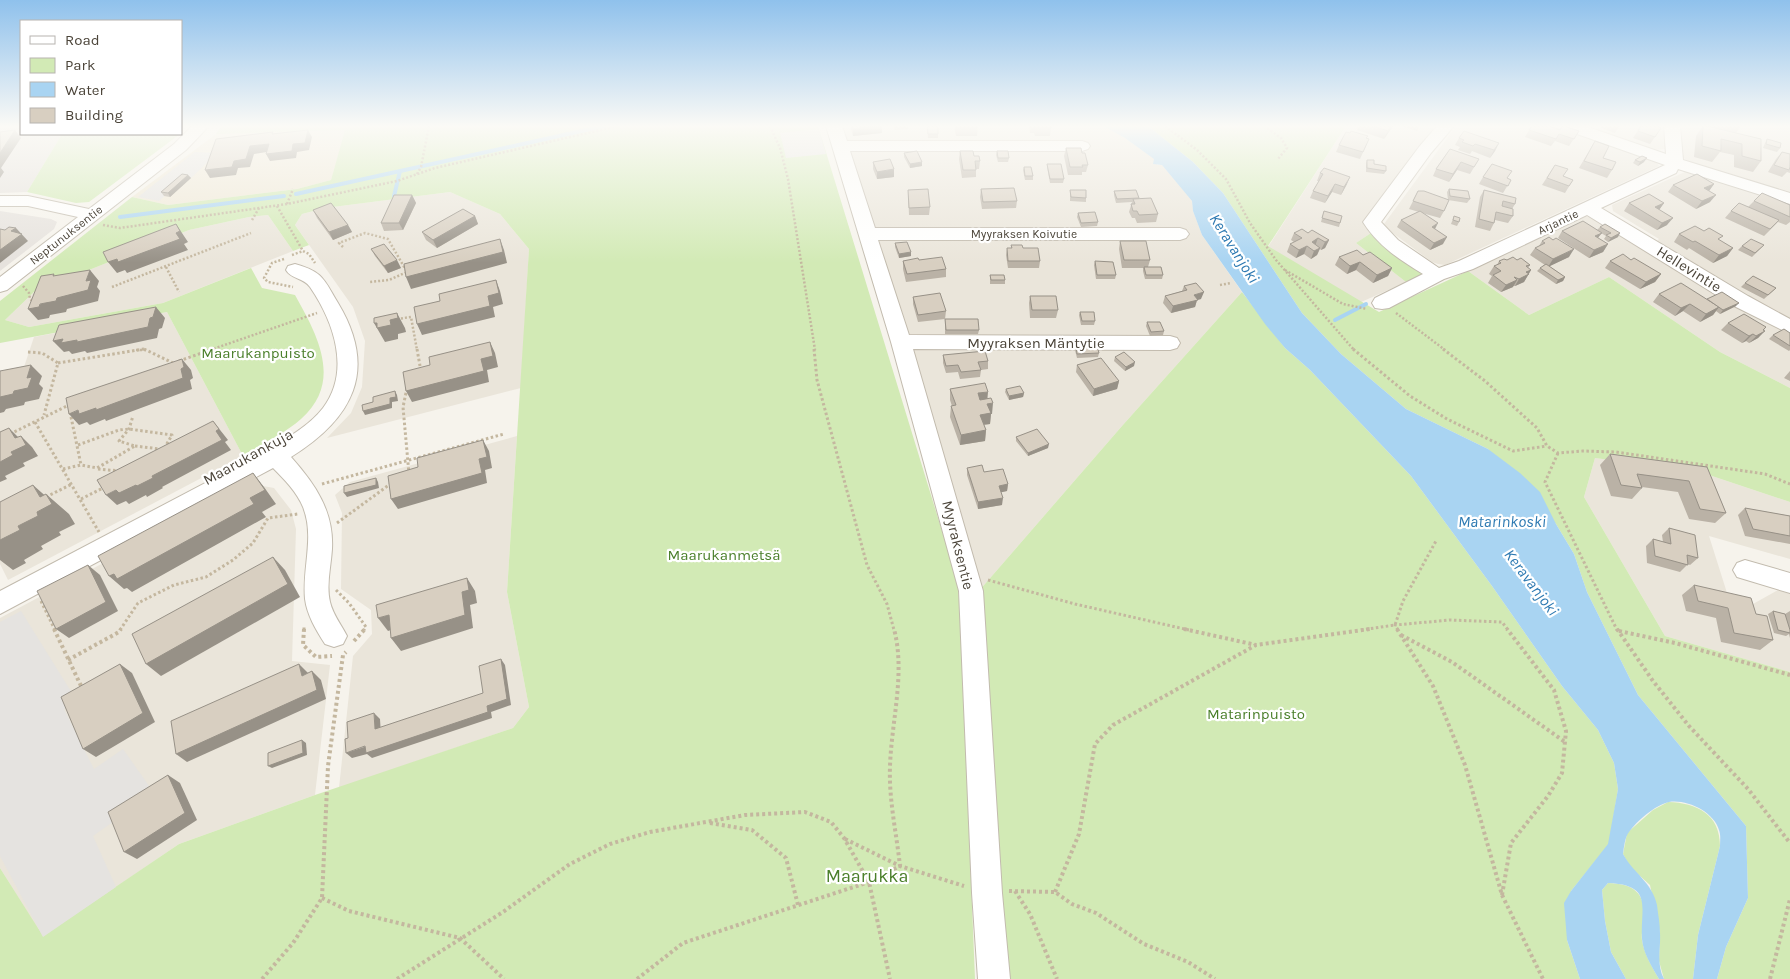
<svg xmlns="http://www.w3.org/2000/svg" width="1790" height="979" viewBox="0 0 1790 979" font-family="Karla,sans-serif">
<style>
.residential{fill:#eae5da}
.industrial{fill:#e6e2dd}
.education{fill:#efe8d6}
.green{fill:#d2eab5}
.parking{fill:#e5e3e0}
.water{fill:#a9d4f2}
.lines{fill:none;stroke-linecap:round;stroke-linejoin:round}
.stream{stroke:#a9d4f2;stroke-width:4}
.minor-casing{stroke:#c2bbae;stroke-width:2}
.path-far2{stroke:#c4b79f;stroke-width:2.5;stroke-dasharray:2 2;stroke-linecap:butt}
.path-far1{stroke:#c4b79f;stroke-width:3;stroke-dasharray:2.5 2.5;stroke-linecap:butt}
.path{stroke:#c4b79f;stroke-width:4;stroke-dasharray:3 3;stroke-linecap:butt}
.minor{fill:#fff;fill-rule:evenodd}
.wall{fill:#bab2a6}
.shaded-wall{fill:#979187}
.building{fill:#d8cfc1;stroke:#979187}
.labels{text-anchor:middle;stroke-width:4.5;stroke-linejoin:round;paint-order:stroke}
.far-street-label{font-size:12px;fill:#4b4439;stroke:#fff}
.street-label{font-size:15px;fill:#4b4439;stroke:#fff}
.park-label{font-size:15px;fill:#4a7f2a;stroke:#fff}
.water-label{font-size:16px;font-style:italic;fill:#2e7ab2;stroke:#fff}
.near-park-label{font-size:18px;fill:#4a7f2a;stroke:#fff}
</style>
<rect width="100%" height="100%" fill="#f6f3ec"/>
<!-- residential -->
<g class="residential">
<path d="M838,126H1103L1125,138L1155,159L1157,165H1162L1180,186L1192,201L1193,211L1202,235L1242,292L1122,426L978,592Z"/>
<path d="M1346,126H1438L1371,233L1356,243L1406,282L1359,303L1268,247Z"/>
<path d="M1456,126H1561L1654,158L1659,166L1445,265L1438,264L1432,262L1386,228L1384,224Z"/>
<path d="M1584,126H1666L1667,149L1653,150Z"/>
<path d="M1681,126H1790V196L1690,162L1682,157Z"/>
<path d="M1687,171L1790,204V323L1657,241L1659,239L1613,211L1612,205Z"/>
<path d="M450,192L500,214L529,249L521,388L327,438L351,413L362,387L365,341L353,307L295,225L302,214L325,208Z"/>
<path d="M268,215L293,251L163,303L29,327L5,320L34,292L189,230L249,217Z"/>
<path d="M1592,216L1602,219L1773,326L1790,334V388L1720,352L1609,277L1529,315L1468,271L1585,217Z"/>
<path d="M167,312L243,456L8,580L0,564V373L24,367L34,337Z"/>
<path d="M517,436L507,592L529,707L513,728L339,788L353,656L372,634L371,610L341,589L342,513L335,495L350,482Z"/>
<path d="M1595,458L1700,472L1790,502V559L1709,536L1728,596L1753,604L1778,590L1790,594V672L1665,636L1584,497Z"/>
<path d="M263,486L274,488L291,510L296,529L292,661L330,665L315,795L179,844L43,937L0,868V618L244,488Z"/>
</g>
<!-- industrial -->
<g class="industrial">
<path d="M0,126H21V134H62L27,192L0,193Z"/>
<path d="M0,211L51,219L57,222L54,229L0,271Z"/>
</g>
<!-- education -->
<path class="education" d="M346,129L331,180L297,189L168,205L132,197L216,134Z"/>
<!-- green -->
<g class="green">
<path d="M221,126H818L957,580L960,610L975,979H0V868L43,936L179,844L315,795L513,728L529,707L507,592L529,249L500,214L450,192L325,208L302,214L295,225L309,245L293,251L268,215L249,217L189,230L34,292L5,320L29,327L163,303L251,268L262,288L295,295C318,336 343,382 301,419C284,434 261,444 243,456L167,312L0,343V301L132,197L168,205L297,189L331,180L345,130L216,134Z"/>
<path d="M1148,126H1346L1268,246L1379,312L1468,271L1529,315L1609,277L1720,352L1790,388V502L1700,472L1595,458L1584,497L1665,636L1790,672V979H1717L1726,947L1748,898L1746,826L1638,695L1587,592L1574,554L1556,524L1488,449L1406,409L1341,354L1302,313L1223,193L1193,162Z"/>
<path d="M62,134H180L89,202L76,203L27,192Z"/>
<path d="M1371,233L1423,271L1421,275L1406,282L1356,243Z"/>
<path d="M1242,292L1285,348L1310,370L1411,476L1492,586L1562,686L1598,730L1614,763L1618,789L1609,844L1571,891L1567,940L1580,979H1007L978,592L1122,426Z"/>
<path d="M1668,802C1697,803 1720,814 1720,846L1698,935L1693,979H1664L1659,961L1660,933L1650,885L1630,867L1623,854L1627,833L1653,810Z"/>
<path d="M1608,883C1632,884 1645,891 1644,917C1644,924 1641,933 1642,940C1644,954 1652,967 1659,979H1626L1611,952L1605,921L1602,890Z"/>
</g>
<!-- parking -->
<g class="parking">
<path d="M819,129L826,154L786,158L780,133Z"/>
<path d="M195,152L217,153L191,178H185L159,201L138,197Z"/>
<path d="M21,611L77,701L64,709L94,769L123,749L154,793L93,836L116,887L43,937L0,856V622Z"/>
</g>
<!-- water -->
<path class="water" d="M1103,126H1148L1193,162L1223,193L1302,313L1341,354L1406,409L1488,449L1520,473L1540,492L1556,524L1574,554L1587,592L1638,695L1746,826L1748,898L1726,947L1717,979H1693L1698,935L1720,846C1720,841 1721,835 1719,830C1714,812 1687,799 1669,802C1655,805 1637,821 1629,832C1625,837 1624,847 1623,854C1634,874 1652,882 1657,905C1658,914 1660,924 1660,933C1661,948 1656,964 1664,979H1659C1652,967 1643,953 1642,939C1640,907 1654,885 1608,883L1602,890L1605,921L1611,952L1626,979H1580L1567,940L1564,903L1571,891L1608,844L1618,789L1614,763L1598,730L1562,686L1492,586L1411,476L1310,370L1285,348L1265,324L1202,235L1193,211L1192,201L1162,165L1153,164L1154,159L1125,138Z"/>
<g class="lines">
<!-- stream -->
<g class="stream">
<path d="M296,194L604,126"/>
<path d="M394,196L400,171"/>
<path d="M120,217L284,196"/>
<path d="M1335,320L1366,304"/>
</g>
<!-- minor casing -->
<g class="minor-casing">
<g id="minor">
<path d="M192,126H209L186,150L7,290L0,292V277L78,217L28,206H0V196H28L89,209L174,144Z"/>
<path d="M826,126H842L847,141H1082L1088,143L1090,146L1088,149L1082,151H850L875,228H1180L1186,230L1189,234L1186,238L1180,240H878L909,335L1170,336L1177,338L1180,343L1177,348L1170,350L913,349L983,591L1002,893L1010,979H978L972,893L959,591L891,342Z"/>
<path d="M1437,126H1454L1431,153L1381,222L1398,240L1439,268L1459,261L1665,165L1563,129L1561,126H1585L1666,154L1664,126H1680L1683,160L1790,193V204L1678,169L1676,173L1601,208L1748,296L1790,319V334L1734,306L1587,215L1473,269L1444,279L1389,308L1382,309L1375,308L1372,303L1375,298L1423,274C1400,260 1378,246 1363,222L1419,147Z"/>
<path d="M295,264C324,272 324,280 338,303C379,371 352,419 291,457C315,484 334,511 332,549C331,566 326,585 330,602C333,615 341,624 347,636L343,644L334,647L325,644C316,630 307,615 305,599C302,568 315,537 303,507C297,492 284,479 273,468L0,614V591L268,450C287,438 309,426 323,408C351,371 334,322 310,287C304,278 291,279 286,270L288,266Z"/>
<path d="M1745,560L1790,573V593L1737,577L1733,570L1737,563Z"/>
</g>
</g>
<!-- path-far2 -->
<g class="path-far2">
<path d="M770,126L780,148L788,179L815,350"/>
<path d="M1165,126L1197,150L1226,179L1250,223L1276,260L1354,350"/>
<path d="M1264,126L1281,138L1287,148L1278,159"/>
<path d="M417,174L421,167L429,126"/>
<path d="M287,204L293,189"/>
<path d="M277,206L303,251L309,254L315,263"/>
<path d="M252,220L259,208"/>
<path d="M103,225L120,228L287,204L397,181L435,168L618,126"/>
<path d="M343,247L339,243L365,233L388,239L407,272L389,280L369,282"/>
<path d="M292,255L303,251"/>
<path d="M284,259L272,263L264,278L268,282L293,287"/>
<path d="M166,267L179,292"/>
<path d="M1285,270L1343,304L1367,309"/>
<path d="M1220,285L1231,283"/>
<path d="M23,286L29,293L30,299L34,302"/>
<path d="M112,287L251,233"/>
<path d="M1396,313L1445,350"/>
<path d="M397,319L411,317L417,350"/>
<path d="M136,350H147"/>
<path d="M210,350L317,313"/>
</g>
<!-- path-far1 -->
<g class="path-far1">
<path d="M144,349L173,363"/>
<path d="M417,349L420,366"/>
<path d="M814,349L817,380L867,565L887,604L894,630"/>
<path d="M1353,349L1410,396L1447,419L1513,451L1547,446"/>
<path d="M1443,349L1485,381L1537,428L1547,446L1558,453L1583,451L1616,452L1765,474L1790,484"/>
<path d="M28,352L42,353L58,363L44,415"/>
<path d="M179,361L213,349"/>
<path d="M58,363L144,349"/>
<path d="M407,388L403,407L409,474"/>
<path d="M70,412L81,465"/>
<path d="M35,422L99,532"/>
<path d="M10,434L71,404"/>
<path d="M78,445L119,430L129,429L172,435L165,447"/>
<path d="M135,446L160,449"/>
<path d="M1558,453L1545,482L1617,630"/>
<path d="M63,469L81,465L97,468L135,446L119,441L129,429L133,416"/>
<path d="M98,469L120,471"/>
<path d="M322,484L504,434"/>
<path d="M46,497L72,484"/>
<path d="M81,499L105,487"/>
<path d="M337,523L393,482"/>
<path d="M988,580L1075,604L1189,630"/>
<path d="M336,590L349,603L366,627L364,630"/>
<path d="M41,601L55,630"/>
<path d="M120,630L138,603L174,585L206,577L233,560L253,543L268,518L298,514"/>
<path d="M304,630V625"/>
<path d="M1361,630L1395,625L1403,601L1436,541"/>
<path d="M1398,630L1395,625L1450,620L1502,622L1508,630"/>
</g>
<!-- path -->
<g class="path">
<path d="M54,629L82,688"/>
<path d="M304,629L303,645L316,657L332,656"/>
<path d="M1184,629L1256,645"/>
<path d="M1397,629L1433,686L1465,765L1502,895"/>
<path d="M1617,629L1653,681L1689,726L1748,789L1790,843"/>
<path d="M1619,631L1675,643L1790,675"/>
<path d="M1401,635L1452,662L1565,742"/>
<path d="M354,641L365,629"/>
<path d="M68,660L119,632L121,629"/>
<path d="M710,823L752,830L786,858L798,905"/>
<path d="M845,839L900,866L964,886"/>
<path d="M1009,891L1055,892L1072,904L1096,913L1144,944L1188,962L1215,979"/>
<path d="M1015,891L1030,914L1057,979"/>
<path d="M1055,892L1079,834L1095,744L1113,725L1256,645L1370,629"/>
<path d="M1502,895L1543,979"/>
<path d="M1502,895L1511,843L1548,796L1562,773L1566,731L1554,690L1507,629"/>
<path d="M322,898L349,911L460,938L504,979"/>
<path d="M262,979L293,943L322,898L328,766L343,655L346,652"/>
<path d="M397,979L503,912L570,864L610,844L650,832L745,815L805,812L831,822L844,838L869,882L890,979"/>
<path d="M637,979L683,943L869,882L900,866C897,838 891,810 890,782C888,731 907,678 894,629"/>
<path d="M1770,979L1790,899"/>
</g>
<!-- minor -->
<use href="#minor" class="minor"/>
</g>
<!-- wall -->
<g class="wall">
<path d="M850,126H882V133L853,136Z"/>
<path d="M893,126H908V129L895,130Z"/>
<path d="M927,126H938V138H928Z"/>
<path d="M954,126H978L977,136H956Z"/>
<path d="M1029,126H1051L1050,136H1035L1034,133H1030Z"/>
<path d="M1358,126H1393L1384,139L1357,130Z"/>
<path d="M1401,126H1420L1417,131Z"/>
<path d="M1602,126H1619L1615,133L1601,128Z"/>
<path d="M1641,126L1661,128L1650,144L1633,138Z"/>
<path d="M1703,126L1714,128V126H1741L1736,133L1761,161L1753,172L1734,167V155L1720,152L1712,162L1694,157L1696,136Z"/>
<path d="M1529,130H1560L1579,131L1569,146L1555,141L1551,146L1525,137Z"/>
<path d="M1350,133L1369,139L1360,159L1336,152L1339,145Z"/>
<path d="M1459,138L1499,143L1495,151L1490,158L1472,151L1470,154L1458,150L1460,147L1455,145Z"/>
<path d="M1767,139L1780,148L1777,152L1763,148L1765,143Z"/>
<path d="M1595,141L1603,158L1612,170L1607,178L1579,168Z"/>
<path d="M1066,148L1082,153L1088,165L1086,172H1082V175H1068L1064,156Z"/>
<path d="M1450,149L1479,159L1470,174L1457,170L1449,182L1433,176L1436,169Z"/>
<path d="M960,151L974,156L980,161L979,169H976V177L962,178L959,159Z"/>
<path d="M997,151L1009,158L1008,162H998L996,155Z"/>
<path d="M1782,152L1790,154V173L1787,172L1782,177L1768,172L1776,159Z"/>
<path d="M904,153L922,166L910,168L904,157Z"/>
<path d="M1367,160L1386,171L1384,174L1366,172V163Z"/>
<path d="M1635,160L1644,162L1638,166L1633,163Z"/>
<path d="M873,162L894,177L877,179L873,169Z"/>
<path d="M1047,164L1064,179L1063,183H1050L1047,167Z"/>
<path d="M1555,165L1563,176L1573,180L1565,193L1542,185Z"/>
<path d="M1024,167L1033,176V180H1025L1023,170Z"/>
<path d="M1320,173L1347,184L1341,195L1332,192L1325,203L1310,198L1313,191L1319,181H1317Z"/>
<path d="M188,175L191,178L170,197L164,196L161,192Z"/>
<path d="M1483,177L1508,178L1511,180L1503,193L1479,184Z"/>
<path d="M1714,184L1709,191L1710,202L1696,209L1668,192L1673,185Z"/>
<path d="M981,189L1017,201L1016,208L982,209L980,197Z"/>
<path d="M1449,189L1470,199L1467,203L1448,200L1447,192Z"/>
<path d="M908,190L930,207L929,215H909Z"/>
<path d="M1070,190L1086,198V202L1070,201Z"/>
<path d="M1484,190L1515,204L1512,209L1513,216L1508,223L1495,220L1494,223L1490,231L1475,227L1480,197Z"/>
<path d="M1114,191L1139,198L1158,214L1156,222L1137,223L1135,218H1132L1129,212L1132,202L1116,203L1114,195Z"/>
<path d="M1418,191L1444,211L1440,218L1422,213L1435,229L1443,244L1430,250L1397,227L1401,220L1419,212L1409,209Z"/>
<path d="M412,195L416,203L403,230L384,231L381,223Z"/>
<path d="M1754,201L1790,205V222L1786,225L1778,222L1764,236L1725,218L1731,211L1748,207Z"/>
<path d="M1629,203H1664L1659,210L1667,225L1657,230L1624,211Z"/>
<path d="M313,210L348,225L352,232L333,240L317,218Z"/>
<path d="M1324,211L1340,223L1339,227L1321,222Z"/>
<path d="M1078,213L1098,222L1097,226L1081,227L1077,217Z"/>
<path d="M475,216L478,224L437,248L426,240L422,232Z"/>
<path d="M1454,216L1459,222L1457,226L1451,224Z"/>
<path d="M1600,227L1618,237L1608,242L1604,239L1606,236L1601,233L1598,238L1608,244L1603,252L1589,258L1558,238L1562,231L1597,230Z"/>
<path d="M1294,233H1308L1329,240L1325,248L1321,250L1320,249L1317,255L1311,259L1304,254L1296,258L1287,252L1290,244L1294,242L1291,240Z"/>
<path d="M1679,234L1720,241L1733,248L1727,256L1713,263L1689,248L1687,250L1674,242Z"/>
<path d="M1120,241L1150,260L1148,267L1163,275L1162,279H1145L1143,271V268H1122L1119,249Z"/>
<path d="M1542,241L1569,257L1549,266L1565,277L1563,281L1556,284L1537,271L1540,268L1545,265L1530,255L1535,248L1539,246Z"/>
<path d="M895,243L911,252V256L899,258L895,247Z"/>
<path d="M1011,245L1040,261L1039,268H1008L1006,255L1007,248H1011Z"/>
<path d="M1764,245L1752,257L1738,250L1742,246Z"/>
<path d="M371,249L401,268L388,273L375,256Z"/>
<path d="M1363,255L1392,268L1388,276L1373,283L1356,270L1347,274L1335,265L1339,257Z"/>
<path d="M919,260L946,269V277L906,282L903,269V261Z"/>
<path d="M1517,260L1530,265L1528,268L1531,270L1524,282L1515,286H1513V287L1501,292L1488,283L1492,276L1489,274L1494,266L1497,265L1499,261Z"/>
<path d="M1095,261L1116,275L1115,279H1096L1094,265Z"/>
<path d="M1610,261L1661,274L1655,282L1640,289L1605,268Z"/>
<path d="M990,275L1005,280V284H990Z"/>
<path d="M1745,283L1776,288L1764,299L1741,287Z"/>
<path d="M1184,286L1201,299L1197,300L1195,307L1171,313L1163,303L1165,296L1182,291Z"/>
<path d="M1659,294L1707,299L1736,306L1720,314L1716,311L1713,315L1700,322L1683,311L1675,316L1653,302Z"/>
<path d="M1030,296L1058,310L1056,318H1030L1029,303Z"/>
<path d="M913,297L946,311L945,319L979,330L978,334H945V319L918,322L913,304Z"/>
<path d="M1080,312L1095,321L1094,325H1081L1079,315Z"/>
<path d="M1147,322L1164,331L1163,335L1150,336L1146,326Z"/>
<path d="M1728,323L1766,327L1758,338L1749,343L1746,341L1742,343L1721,330Z"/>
<path d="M1790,333V350L1789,351L1769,339L1773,335Z"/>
<path d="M1076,347L1099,353L1098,357L1077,358L1075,350Z"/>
<path d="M943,355L988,361V369L981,370L980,377L960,379L958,372L946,373L943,363Z"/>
<path d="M1115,357L1134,366L1125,371L1114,361Z"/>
<path d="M1077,365L1119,381L1117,389L1093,396L1076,372Z"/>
<path d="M1790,371V381L1784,378Z"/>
<path d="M950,389L988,398L992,414H991L990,424L984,425L986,430L985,441L960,445L950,417L951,406H952L950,400Z"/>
<path d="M1006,389L1024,393L1023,397L1009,400L1005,392Z"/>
<path d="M1016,437L1048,448L1028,456L1016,441Z"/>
<path d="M1610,454L1707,467L1726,513L1715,523L1689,519L1678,492L1642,487V488L1632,499L1611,496L1600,465Z"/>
<path d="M967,468L984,472L1008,484L1007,491L1001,492L1002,505L978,509L967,475Z"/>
<path d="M1745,508L1790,516V544L1745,536L1738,515Z"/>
<path d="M1669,528L1698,558L1690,565L1688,564L1680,572L1647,563L1646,546L1653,539L1663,542L1662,535Z"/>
<path d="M1694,585L1773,640L1760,650L1721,642L1716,618L1686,611L1682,595Z"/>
<path d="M1773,611L1785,614L1790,611V638L1789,634L1786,636L1774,633L1768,614Z"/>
</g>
<!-- shaded-wall -->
<g class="shaded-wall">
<path d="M876,126H882V133L853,136V129Z"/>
<path d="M1391,126H1393L1384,139L1388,131Z"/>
<path d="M15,130L21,138L1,168L4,172L0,178V153Z"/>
<path d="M308,130L312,137L309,150L297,152L296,158L270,161L266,154L293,144Z"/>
<path d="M1499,143L1495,151L1490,158L1494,150Z"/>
<path d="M269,144L273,151L254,154L250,167L238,168L236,175L210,178L205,170L234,161L250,146Z"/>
<path d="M1647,158L1644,162L1638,166L1640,162Z"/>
<path d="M922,162V166L910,168V164Z"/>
<path d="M1461,162L1457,170L1449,182L1453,174Z"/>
<path d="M894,169V177L877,179V172Z"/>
<path d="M188,175L191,178L170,197L168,193Z"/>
<path d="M1350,177L1347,184L1341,195L1344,187Z"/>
<path d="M1335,184L1332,192L1325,203L1328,196Z"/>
<path d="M1714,184L1709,191L1704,188Z"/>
<path d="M412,195L416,203L403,230L399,223Z"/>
<path d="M1716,195L1710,202L1696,209L1702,201Z"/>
<path d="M1664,203L1659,210L1655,207Z"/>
<path d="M475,216L478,224L437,248L433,240Z"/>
<path d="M1673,218L1667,225L1657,230L1662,223Z"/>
<path d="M1438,223L1434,231L1432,227Z"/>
<path d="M176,224L188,242L184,244L188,250L127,273L125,270L117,273L108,262L176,233Z"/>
<path d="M348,225L352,232L333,240L329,232Z"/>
<path d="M16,228L28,241L0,263V250L11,231Z"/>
<path d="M1602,233L1596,240L1595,236Z"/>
<path d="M1620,233L1618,237L1608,242L1611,238Z"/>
<path d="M1447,237L1443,244L1430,250L1434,243Z"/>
<path d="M1318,238L1315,246L1312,242Z"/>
<path d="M500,239L504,250L507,263L411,289L406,277Z"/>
<path d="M1329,240L1325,248L1321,250L1325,242Z"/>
<path d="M1608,244L1603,252L1589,258L1594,250Z"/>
<path d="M1307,246L1304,254L1296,258L1299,250Z"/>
<path d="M1320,248L1317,255L1311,259L1314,251Z"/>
<path d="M1733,248L1727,256L1713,263L1719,255Z"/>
<path d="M1574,249L1569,257L1548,267L1553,259Z"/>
<path d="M911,252V256L899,258V254Z"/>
<path d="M397,260L401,268L388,273L384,266Z"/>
<path d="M1360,262L1356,270L1347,274L1350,266Z"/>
<path d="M1392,268L1388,276L1373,283L1377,275Z"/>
<path d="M90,270L99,281L97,287L100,291L98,301L67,309L66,312L50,315L49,318L38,320L28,309L57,298L86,281Z"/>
<path d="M1531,270L1524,282L1515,286L1519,279L1526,272Z"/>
<path d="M1661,274L1655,282L1640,289L1646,282Z"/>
<path d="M1565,277L1563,281L1556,284L1558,280Z"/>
<path d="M496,280L500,291L503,304L493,307L495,317L422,335L417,324L488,296Z"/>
<path d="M1517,280L1513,287L1501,292L1506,285Z"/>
<path d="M1204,292L1201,299L1197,300L1195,307L1171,313L1173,306L1194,295Z"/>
<path d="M1739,303L1736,306L1720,314L1723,310Z"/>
<path d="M1690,304L1683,311L1675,316L1681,308Z"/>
<path d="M156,307L165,318L162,328L159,329L157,338L87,353L85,351L72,354L69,351L64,352L53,341L150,318Z"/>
<path d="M1719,307L1713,315L1700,322L1706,314Z"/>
<path d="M397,313L405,328L406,332L398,334V339L385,342L374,323L390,320Z"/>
<path d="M1766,327L1761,333L1765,331L1758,338L1749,343L1763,330Z"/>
<path d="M1753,334L1746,341L1742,343L1749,336Z"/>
<path d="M490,342L495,353L498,367L487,370L489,382L412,402L406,391L481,359Z"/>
<path d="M182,359L191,370L193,378L190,380L192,389L106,421L105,419L90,425L87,422L79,425L69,414L181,369Z"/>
<path d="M1135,362L1134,366L1125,371L1126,367Z"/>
<path d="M31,365L42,376L39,384L43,388L39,399L25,402L24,405L6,409L4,412L0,413V397L27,378Z"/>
<path d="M1119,381L1117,389L1093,396L1094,389Z"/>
<path d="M395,391L397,395L398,401L392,402V408L365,415L363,411L390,398Z"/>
<path d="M988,392L987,403L977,404L978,393Z"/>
<path d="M1024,393L1023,397L1009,400V396Z"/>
<path d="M993,403L992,414H991L990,424L979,425L980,415L987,404Z"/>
<path d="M213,421L228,440L225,442L231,450L162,487L163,488L147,497L146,495L129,504L126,501L117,505L106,495L116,490L152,476L216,431Z"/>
<path d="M9,428L20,439L21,436L32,447L38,456L23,463L25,466L5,476L7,479L0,482V462L11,452L15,438Z"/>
<path d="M986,430L985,441L960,445L961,435Z"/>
<path d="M483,440L489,451L492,468L485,470L487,483L398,509L391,499Z"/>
<path d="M1049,444L1048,448L1028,456V453Z"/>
<path d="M253,473L264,487L276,504L262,512L266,517L132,592L127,588L124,589L109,576L250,498Z"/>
<path d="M376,478L378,482L379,488L347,497L344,493Z"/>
<path d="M1008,484L1007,491L998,493L999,486Z"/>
<path d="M33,485L50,500L46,494L69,514L75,524L59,532L61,535L41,546L43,549L24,560L26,563L13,570L0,560V540L37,512L40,497Z"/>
<path d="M1003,498L1002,505L978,509V502Z"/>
<path d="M273,557L285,570L300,597L161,676L146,664Z"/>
<path d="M88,565L100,575L118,611L69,638L56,629Z"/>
<path d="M467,578L475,591L477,603L470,605L473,628L401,651L391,638Z"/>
<path d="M389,615L399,627L388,631L378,618Z"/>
<path d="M501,659L505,665L511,705L491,712L492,718L372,758L367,754L352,758L346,753L487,706Z"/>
<path d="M120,664L132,673L155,722L96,757L83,749Z"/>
<path d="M299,664L308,673L302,676Z"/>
<path d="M312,671L321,680L326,699L187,762L176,754Z"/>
<path d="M374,713L380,719L381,735L375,729Z"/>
<path d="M302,740L306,743L307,755L272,768L268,766Z"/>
<path d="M168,775L180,783L197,820L137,859L124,852Z"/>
</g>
<!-- building -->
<g class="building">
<path d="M852,126H876L853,129Z"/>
<path d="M927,126H938V134H928Z"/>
<path d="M956,126H978L977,128H956Z"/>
<rect x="1035" y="126" width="16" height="2"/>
<path d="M1372,126H1391L1388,131Z"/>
<path d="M1532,126H1549L1560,130L1562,126H1564L1579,131L1574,139L1559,134L1556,139L1529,130Z"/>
<path d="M1641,126H1657L1661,128L1655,137L1638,131Z"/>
<path d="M1703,126H1707L1761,139V161L1742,156V144L1721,139V151L1702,146Z"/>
<path d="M15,130L0,153V132Z"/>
<path d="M308,130L305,143L293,144L292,151L266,154L269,144L250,146L246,159L234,161L232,167L205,170L216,139L273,132L272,134Z"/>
<path d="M1351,131L1368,136L1366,138L1369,139L1363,152L1339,145L1346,132L1350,133Z"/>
<path d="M1464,131L1499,143L1494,150L1475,144L1473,146L1462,142L1464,140L1459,138Z"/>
<path d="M1767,139L1781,143L1780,148L1766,144Z"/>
<path d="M1595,141L1609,146L1603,158L1616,162L1612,170L1584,161Z"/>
<path d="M1066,148H1081L1082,153H1085L1088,165H1082L1083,167H1070Z"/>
<path d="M1450,149L1479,159L1474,167L1461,162L1453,174L1436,169Z"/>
<path d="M917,151L922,162L910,164L904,153Z"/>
<path d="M960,151H973L974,156H979L980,161H975L976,170H963Z"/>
<path d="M997,151H1008L1009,158H998Z"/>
<path d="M1782,152L1790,154V167L1789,170L1774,165Z"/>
<path d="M1642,156L1647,158L1640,162L1635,160Z"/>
<path d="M890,159L894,169L877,172L873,162Z"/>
<path d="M1367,160H1374V164L1386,166V171L1367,168Z"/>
<path d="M1047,164H1061L1064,179H1050Z"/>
<path d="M1492,164L1512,171L1507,178L1511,180L1508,186L1483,177Z"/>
<path d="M1555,165L1568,169L1563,176L1573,180L1569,186L1547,178Z"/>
<path d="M1024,167H1031L1033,176H1025Z"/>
<path d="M1324,168L1350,177L1344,187L1335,184L1328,196L1313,191L1323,174L1320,173Z"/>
<path d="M182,174L188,175L168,193L161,192Z"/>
<path d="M1697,174L1714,184L1704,188L1716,195L1702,201L1673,185Z"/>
<path d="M1014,188L1017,201L983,202L981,189Z"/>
<path d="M928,189L930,207L909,208L908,190Z"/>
<path d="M1449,189L1468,191L1470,199L1450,196Z"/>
<path d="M1070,190H1086V198L1071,197Z"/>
<path d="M1136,190L1139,198L1117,199L1114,191Z"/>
<path d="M1484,190L1516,198L1515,204L1503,201L1502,206L1513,209V216L1496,212L1494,223L1479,219Z"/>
<path d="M1418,191H1424L1449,200L1444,211L1413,201Z"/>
<path d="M1762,193L1790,205V217L1754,201Z"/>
<path d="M1649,194L1664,203L1655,207L1673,218L1662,223L1629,203Z"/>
<path d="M394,195H412L399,223H381Z"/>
<path d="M1151,198L1158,214L1139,215L1137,211H1133L1131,204H1135L1133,199Z"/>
<path d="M331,203L348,225L329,232L313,210Z"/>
<path d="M1739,203L1779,220L1770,229L1731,211Z"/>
<path d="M463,209L475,216L433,240L422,232Z"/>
<path d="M1324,211L1342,216L1340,223L1322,218Z"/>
<path d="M1420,211L1438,223L1432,227L1447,237L1434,243L1401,220Z"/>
<path d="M1095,212L1098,222L1081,223L1078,213Z"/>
<path d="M1454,216L1460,218L1459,222L1453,220Z"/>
<path d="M1583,221L1602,233L1595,236L1608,244L1594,250L1562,231Z"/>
<path d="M176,224L180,231L176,233L180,239L118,262L117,259L108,262L103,252Z"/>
<path d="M1605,224L1620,233L1611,238L1606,235L1611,233L1600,227Z"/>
<path d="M1695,226L1704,231L1709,228L1723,236L1718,239L1733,248L1719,255L1695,241L1693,242L1679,234Z"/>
<path d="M9,227L16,228L11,231L22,234L0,250V229L5,230Z"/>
<path d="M1302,229L1308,233L1312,230L1329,240L1325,242L1318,238L1312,242L1320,248L1314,251L1307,246L1299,250L1290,244L1302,238L1294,233Z"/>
<path d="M1549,237L1553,240L1556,238L1574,249L1553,259L1535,248L1545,243L1542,241Z"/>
<path d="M500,239L503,252L406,277L404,264Z"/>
<path d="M1751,239L1764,245L1755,253L1742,246Z"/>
<path d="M1120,241H1146L1150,260H1124Z"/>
<path d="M907,242L911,252L899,254L895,243Z"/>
<path d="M384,244L397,260L384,266L371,249Z"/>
<path d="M1011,245H1022L1023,248H1038L1040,261H1008L1007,248H1012Z"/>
<path d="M1357,250L1363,255L1370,252L1392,268L1377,275L1360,262L1350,266L1339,257Z"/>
<path d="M1623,254L1631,260L1634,258L1661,274L1646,282L1610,261Z"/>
<path d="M942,257L946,269L907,274L903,261L918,258L919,260Z"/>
<path d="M1513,257L1517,260L1521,258L1530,265L1526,266L1531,270L1526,272L1529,274L1519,279L1514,277L1517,280L1506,285L1493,275L1501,271L1494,266L1501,263L1499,261L1504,259L1507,260Z"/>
<path d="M1095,261L1113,262L1116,275H1097Z"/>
<path d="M1546,264L1565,277L1558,280L1540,268Z"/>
<path d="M1144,267H1161L1163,275H1146Z"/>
<path d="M90,270L86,281L91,280L88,290L57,298L56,301L40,304L39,307L28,309L41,276L54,274L53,276Z"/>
<path d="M990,275H1004L1005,280H991Z"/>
<path d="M1753,276L1776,288L1768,295L1745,283Z"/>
<path d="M496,280L499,293L488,296L490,306L417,324L414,307L440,301L439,294Z"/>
<path d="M1196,283L1204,292L1194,295L1198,300L1173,306L1165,296L1187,290L1184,286Z"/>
<path d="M1681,283L1719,307L1706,314L1690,304L1681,308L1659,294Z"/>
<path d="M1722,292L1739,303L1723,310L1707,299Z"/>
<path d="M940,293L946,311L918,315L913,297Z"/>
<path d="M1030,296H1056L1058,310H1032Z"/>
<path d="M156,307L153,317L150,318L148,327L77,342V340L61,343L63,339L53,341L59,325Z"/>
<path d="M1080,312H1094L1095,321H1082Z"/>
<path d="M397,313L398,318L390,320L391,325L377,328V323H374V318Z"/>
<path d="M1744,314L1766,327L1763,330L1765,331L1756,336L1753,334L1749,336L1728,323Z"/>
<path d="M945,319H978L979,330H946Z"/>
<path d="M1147,322H1160L1164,331L1151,332Z"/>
<path d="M1784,329L1790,333V346L1773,335Z"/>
<path d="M490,342L493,356L481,359L484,371L406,391L403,372L430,365L429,357Z"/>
<path d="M1097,346L1099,353L1077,354L1076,347Z"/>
<path d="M985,351L988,361L978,362L981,370L961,372L958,365L946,366L943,355Z"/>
<path d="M1124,352L1135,362L1126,367L1115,357Z"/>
<path d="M1101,358L1119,381L1094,389L1077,365Z"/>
<path d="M182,359L184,367L181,369L183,378L96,410V408L79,414L78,410L69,414L66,398Z"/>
<path d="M31,365L27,378L32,377L28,388L14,391L13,394L0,397V371Z"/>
<path d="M985,383L988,392L978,393L980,400L991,398L993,403L987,404L991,413L980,415L986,430L961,435L951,406L956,405L950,389Z"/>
<path d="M1020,386L1024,393L1009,396L1006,389Z"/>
<path d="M395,391L396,397L390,398V404L363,411L362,405L373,402V397Z"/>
<path d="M213,421L219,429L216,431L222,440L152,476L153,478L137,486L136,485L119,493L116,490L106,495L97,480Z"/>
<path d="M9,428L15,438L21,436L26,445L11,452L13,455L0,462V432Z"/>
<path d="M1037,429L1049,444L1028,453L1016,437Z"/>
<path d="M483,440L487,457L479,459L482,473L391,499L388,476L418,467L417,458Z"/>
<path d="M1610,454L1707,467L1726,513L1700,509L1689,481L1637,474L1642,488L1621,485Z"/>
<path d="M982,465L984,472L1003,469L1008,484L999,486L1003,498L978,502L967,468Z"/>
<path d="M253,473L265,490L250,498L254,504L117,579L114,574L109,576L98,556Z"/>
<path d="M376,478V485L344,493V486Z"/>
<path d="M33,485L40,497L46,494L52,504L37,512L38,516L18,526L20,530L0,540V502Z"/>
<path d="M1745,508L1790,516V536L1753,529Z"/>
<path d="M1669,528L1695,535L1698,558L1687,555L1688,565L1655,556L1653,539L1671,544Z"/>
<path d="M273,557L288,584L146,664L132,634Z"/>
<path d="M88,565L106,602L56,629L37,591Z"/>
<path d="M467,578L469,590L462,592L465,615L391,638L389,615L378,618L376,605Z"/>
<path d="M1694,585L1751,598L1756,614L1767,616L1773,640L1734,633L1728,608L1698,601Z"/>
<path d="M1773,611L1785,614L1790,630V633L1778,630Z"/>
<path d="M501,659L507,699L487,706L488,712L366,753L365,746L346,753L345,739L348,738L347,722L374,713L375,729L483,693L479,666Z"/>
<path d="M120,664L143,713L83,749L61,697Z"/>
<path d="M299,664L302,676L312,671L317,690L176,754L171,721Z"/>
<path d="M302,740L303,753L268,766V753Z"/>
<path d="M168,775L185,813L124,852L108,812Z"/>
</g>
<!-- sky -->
<linearGradient id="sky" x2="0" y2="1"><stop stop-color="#8fc1ec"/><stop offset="0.48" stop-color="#fbfaf6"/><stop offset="1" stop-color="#fbfaf6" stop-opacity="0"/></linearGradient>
<rect width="1790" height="263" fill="url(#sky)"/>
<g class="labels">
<!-- far-street labels -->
<g class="far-street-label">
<text transform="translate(1558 222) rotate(-25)" y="4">Arjantie</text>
<text x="1024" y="238">Myyraksen Koivutie</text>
<text transform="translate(66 235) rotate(-38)" y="4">Neptunuksentie</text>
</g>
<!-- street labels -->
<g class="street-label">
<text transform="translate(1689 269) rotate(32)" y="5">Hellevintie</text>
<text x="1036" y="348">Myyraksen Mäntytie</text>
<text transform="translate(248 457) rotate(-29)" y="5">Maarukankuja</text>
<text transform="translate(958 545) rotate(76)" y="5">Myyraksentie</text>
</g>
<!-- park labels -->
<g class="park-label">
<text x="258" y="358">Maarukanpuisto</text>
<text x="724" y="560">Maarukanmetsä</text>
<text x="1256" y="719">Matarinpuisto</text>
</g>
<!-- water labels -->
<g class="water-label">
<text transform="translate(1235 248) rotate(58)" y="6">Keravanjoki</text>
<text x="1502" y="527">Matarinkoski</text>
<text transform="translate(1532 582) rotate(53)" y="6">Keravanjoki</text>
</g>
<!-- near-park labels -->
<g class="near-park-label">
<text x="867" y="882">Maarukka</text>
</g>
</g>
<!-- legend -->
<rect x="20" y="20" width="162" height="115" fill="#ffffff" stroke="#b7b4b0"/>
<rect x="30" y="36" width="25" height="8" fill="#ffffff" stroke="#b7b4b0"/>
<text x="65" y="45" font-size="15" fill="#4b4439">Road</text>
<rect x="30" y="58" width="25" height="15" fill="#d2eab5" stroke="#b7b4b0"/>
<text x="65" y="70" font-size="15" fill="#4b4439">Park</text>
<rect x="30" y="82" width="25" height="15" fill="#a9d4f2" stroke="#b7b4b0"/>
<text x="65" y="95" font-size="15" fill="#4b4439">Water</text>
<rect x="30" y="108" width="25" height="15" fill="#d8cfc1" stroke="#b7b4b0"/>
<text x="65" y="120" font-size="15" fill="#4b4439">Building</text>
</svg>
